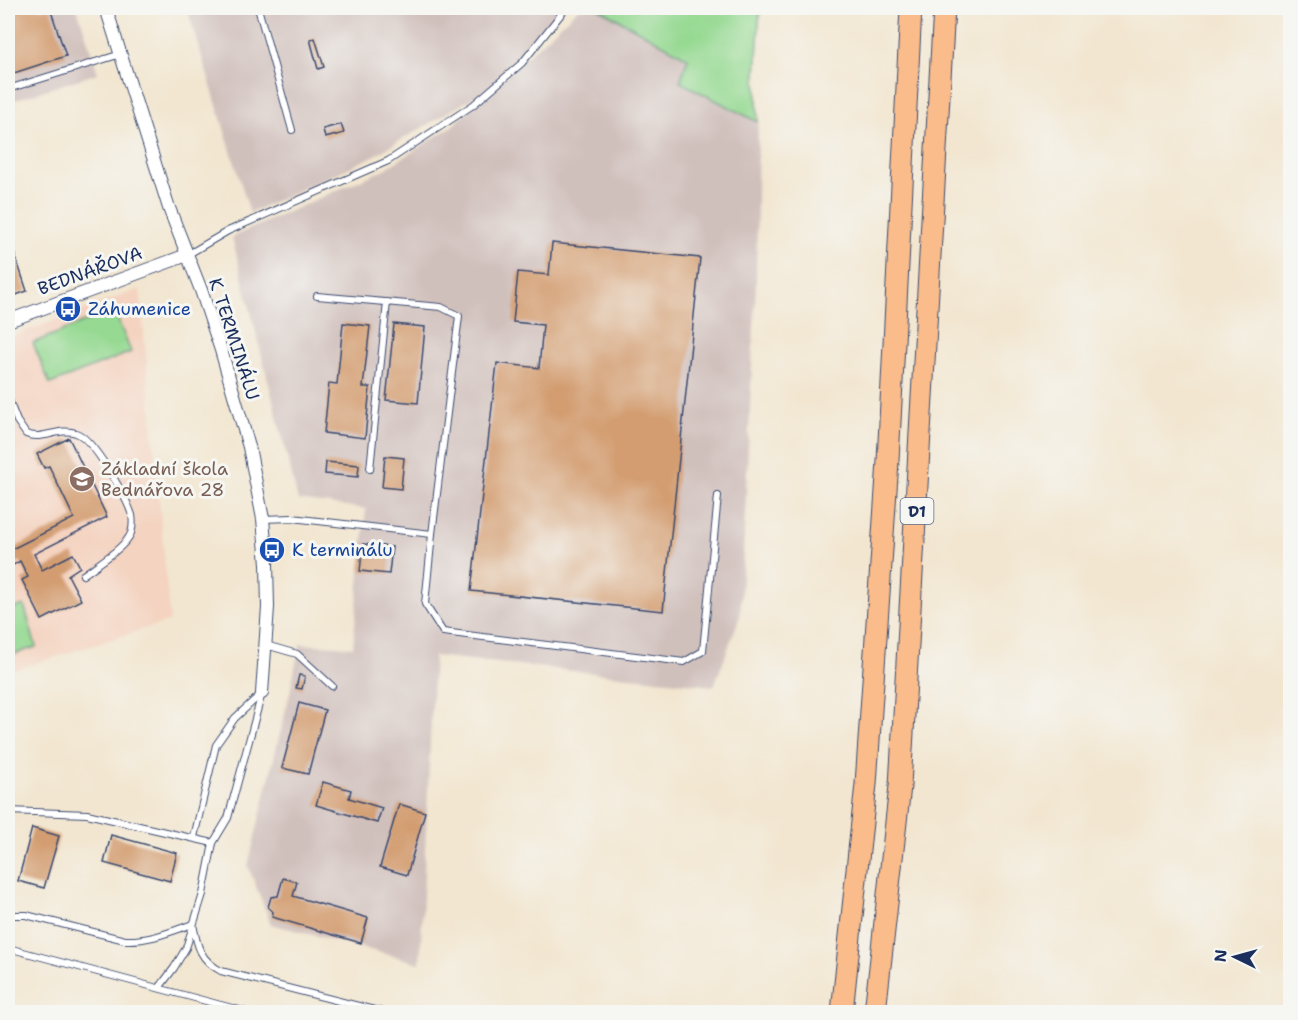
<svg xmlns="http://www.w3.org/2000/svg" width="1298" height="1020" viewBox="0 0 1298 1020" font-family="'Shantell Sans',sans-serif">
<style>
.built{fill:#f4d3c0}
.industrial{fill:#d0c0bc}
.green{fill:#95d992;stroke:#588478;stroke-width:1.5}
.building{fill:#d39d71}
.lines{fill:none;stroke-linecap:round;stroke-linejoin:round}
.lane-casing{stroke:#3b4a6f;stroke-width:8}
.street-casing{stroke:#3b4a6f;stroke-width:14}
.highway-casing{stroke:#3b4a6f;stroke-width:23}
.lane{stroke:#fff;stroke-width:6}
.street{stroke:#fff;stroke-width:12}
.highway{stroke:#f9bc8a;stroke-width:21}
.labels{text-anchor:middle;stroke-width:6;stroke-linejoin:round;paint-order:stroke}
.shield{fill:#f6f6f2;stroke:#5d6b8a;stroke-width:1.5}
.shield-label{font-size:16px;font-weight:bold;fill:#1b2f5e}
.street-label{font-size:18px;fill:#1b2f5e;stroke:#f6f6f2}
.transit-label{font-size:18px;fill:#164399;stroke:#f6f6f2;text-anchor:start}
.education-label{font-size:18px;fill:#785e54;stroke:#f6f6f2;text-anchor:start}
</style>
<rect width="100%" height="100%" fill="#f6f6f2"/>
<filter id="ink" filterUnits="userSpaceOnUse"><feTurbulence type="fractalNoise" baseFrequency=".0167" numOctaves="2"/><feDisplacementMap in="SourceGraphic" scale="12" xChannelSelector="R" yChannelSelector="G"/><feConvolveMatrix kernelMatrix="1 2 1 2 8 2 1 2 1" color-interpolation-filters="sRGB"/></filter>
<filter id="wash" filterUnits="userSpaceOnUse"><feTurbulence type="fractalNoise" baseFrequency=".008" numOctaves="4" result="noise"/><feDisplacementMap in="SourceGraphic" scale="24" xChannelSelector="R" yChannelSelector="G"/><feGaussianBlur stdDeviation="1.35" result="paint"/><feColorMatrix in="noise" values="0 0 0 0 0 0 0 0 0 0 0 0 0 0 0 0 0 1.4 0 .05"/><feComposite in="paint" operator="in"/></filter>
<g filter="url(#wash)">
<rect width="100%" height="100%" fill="#f2e6d0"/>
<!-- built -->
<path class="built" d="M140,289L170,621L8,672V338Z"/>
<!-- industrial -->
<g class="industrial">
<path d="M8,8H77L98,73L8,102Z"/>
<path d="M187,8H560L555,17L493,86L372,157L250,213Z"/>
<path d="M579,8H598L688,58L680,82L758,122L756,284L740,616L714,686L434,656L420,963L271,924L248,866L291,688L300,644L353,647L366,509L298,500L232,237L385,169L452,126Z"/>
</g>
<!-- green -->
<g class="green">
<path d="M598,8H760L756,74L758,122L680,82L688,58Z"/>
<path d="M114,310L131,352L50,384L33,343Z"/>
<path d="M24,605L36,647L8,656V610Z"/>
</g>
<g id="blocks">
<!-- building -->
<g class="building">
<path d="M8,8H50L66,56L8,75Z"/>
<path d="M315,38L324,67L318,69L310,39Z"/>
<path d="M341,124L344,133L325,138L323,129Z"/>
<path d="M552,243L700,258L663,611L471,591L497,363L539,368L543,325L513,322L518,272L549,275Z"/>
<path d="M15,255L27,291L8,298V258Z"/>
<path d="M343,323L370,326L363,387H370L365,438L324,433L329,383L337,384Z"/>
<path d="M394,324L425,327L418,403L386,400Z"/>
<path d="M69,438L107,517L34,554L42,570L73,554L80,567L68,575L81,600L42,620L22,580L28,577L20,561L8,568V551L74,518L49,466L44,468L37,454Z"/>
<path d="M385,456L404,458L401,489L382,487Z"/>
<path d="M326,462L359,465L358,477L325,474Z"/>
<path d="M363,544L392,547L389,574L360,571Z"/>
<path d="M299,675L305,676L302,689L296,688Z"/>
<path d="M299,703L325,710L308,774L282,768Z"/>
<path d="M323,782L351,790L349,798L382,808L377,823L316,805Z"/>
<path d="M399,804L425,812L407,875L380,867Z"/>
<path d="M32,828L59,836L44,888L18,881Z"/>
<path d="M111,835L177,853L170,881L104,863Z"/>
<path d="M283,878L297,882L293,896L368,918L361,943L272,917L273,912L268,907L271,897L278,896Z"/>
</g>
</g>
</g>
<g filter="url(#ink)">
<use href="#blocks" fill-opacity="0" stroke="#3b4a6f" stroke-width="1.5"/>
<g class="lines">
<!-- lane casing -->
<g class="lane-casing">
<g id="lane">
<path d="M258,8L292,130"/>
<path d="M8,89L121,54"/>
<path d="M187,255L228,231L388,161L473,105L522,63L566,8"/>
<path d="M8,398L17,421L26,434C42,441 59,427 76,433C93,438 126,497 132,515C133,521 133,527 131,533C126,547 95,566 83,575"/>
<path d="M370,469L387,302"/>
<path d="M263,519L292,518L432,534L459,316L441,307L317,296"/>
<path d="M432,534L425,604L443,632L684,662L703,651L718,496"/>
<path d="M266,645L297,654L332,686"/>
<path d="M8,811L87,814L213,843"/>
<path d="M194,837L216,745L235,718L261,694"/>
<path d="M8,915H26L125,940C149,941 170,932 193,924C197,946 200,960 221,971L382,1012"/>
<path d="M8,948L247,1012"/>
<path d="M159,988L174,968L186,948L203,894L213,843L228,818L262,693"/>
<path d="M8,1009L19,1012"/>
</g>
</g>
<!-- street casing -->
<g class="street-casing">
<g id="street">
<path d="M106,8L169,208L201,290L221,350L249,447L263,519L267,564L268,607L262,693"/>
<path d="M8,321L187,255"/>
</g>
</g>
<!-- highway casing -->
<g class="highway-casing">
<g id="highway">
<path d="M842,1012L866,784L888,461L911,8"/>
<path d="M875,1012L900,786L944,8"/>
</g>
</g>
<!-- lane -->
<use href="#lane" class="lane"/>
<!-- street -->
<use href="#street" class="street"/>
<!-- highway -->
<use href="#highway" class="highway"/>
</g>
</g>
<!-- icons -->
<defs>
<g id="bus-disc" transform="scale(1.35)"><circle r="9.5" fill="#1a4fb4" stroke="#f6f6f2"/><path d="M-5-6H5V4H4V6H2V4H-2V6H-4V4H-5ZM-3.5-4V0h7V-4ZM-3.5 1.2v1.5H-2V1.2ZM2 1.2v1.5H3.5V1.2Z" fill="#fff"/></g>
<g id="school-disc" transform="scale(1.35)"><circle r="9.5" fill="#8d6e63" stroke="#f6f6f2"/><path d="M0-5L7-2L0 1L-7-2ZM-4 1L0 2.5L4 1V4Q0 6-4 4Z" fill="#fff"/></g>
</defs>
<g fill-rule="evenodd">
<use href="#bus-disc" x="68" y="309"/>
<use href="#school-disc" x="82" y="479"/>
<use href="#bus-disc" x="272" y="550"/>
</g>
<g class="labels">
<!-- shield labels -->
<rect class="shield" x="900.5" y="498" width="33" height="26" rx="4.5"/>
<g class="shield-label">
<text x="917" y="517">D1</text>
</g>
<!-- street labels -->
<g class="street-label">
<text transform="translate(90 271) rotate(-20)" y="6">BEDNÁŘOVA</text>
<text transform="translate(234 339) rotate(72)" y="6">K TERMINÁLU</text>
</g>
<!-- transit labels -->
<g class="transit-label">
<text x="88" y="315">Záhumenice</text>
<text x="292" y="556">K terminálu</text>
</g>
<!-- education labels -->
<g class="education-label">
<text x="101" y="475">Základní škola<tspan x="101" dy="21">Bednářova 28</tspan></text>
</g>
</g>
<!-- margin -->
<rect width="1298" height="1020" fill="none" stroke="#f6f6f2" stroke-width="30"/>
<!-- north arrow -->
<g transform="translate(1235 957) rotate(275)" stroke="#f6f6f2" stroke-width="4.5" paint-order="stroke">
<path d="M0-4.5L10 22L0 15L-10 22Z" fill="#1b2f5e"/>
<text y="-9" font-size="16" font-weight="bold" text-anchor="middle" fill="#1b2f5e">N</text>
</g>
</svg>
